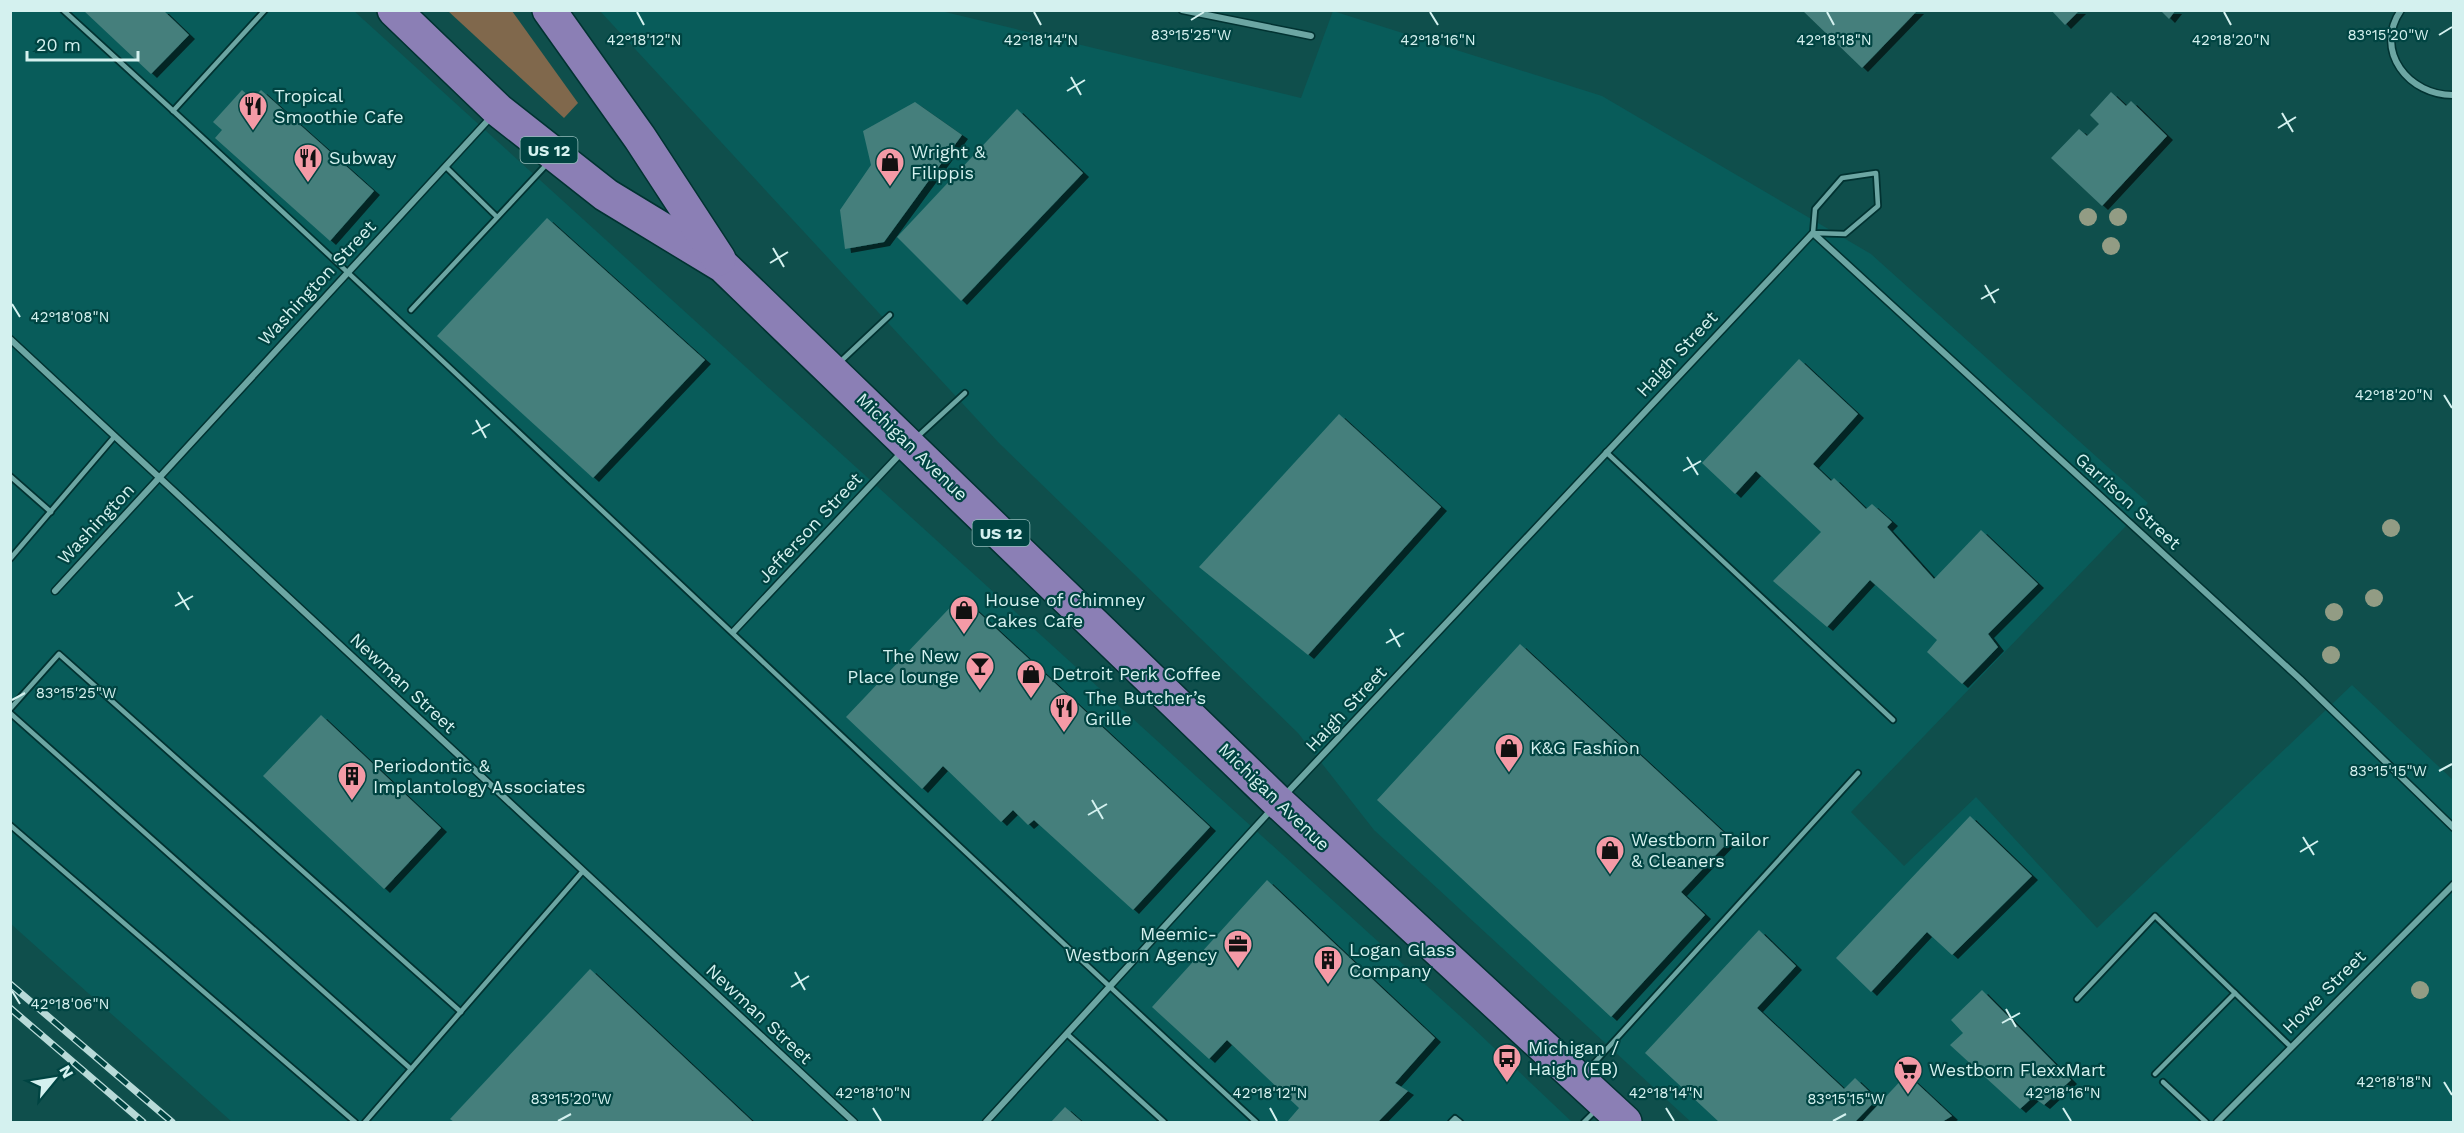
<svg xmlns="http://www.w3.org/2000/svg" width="2464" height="1133" viewBox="0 0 2464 1133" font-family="'Work Sans',sans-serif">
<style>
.built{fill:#085c5a}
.green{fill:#80684c}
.building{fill:#457f7c;filter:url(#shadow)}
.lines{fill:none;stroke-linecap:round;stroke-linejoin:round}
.service-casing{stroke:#013231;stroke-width:8}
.minor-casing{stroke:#013231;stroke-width:9}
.primary-casing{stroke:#013231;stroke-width:36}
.service{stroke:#6ca6a3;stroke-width:4.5}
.minor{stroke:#6ca6a3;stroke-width:6}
.primary{stroke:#8b7fb5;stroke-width:33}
.rail-casing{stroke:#b8dad8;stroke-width:7}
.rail{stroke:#004442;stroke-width:4.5;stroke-dasharray:14;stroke-linecap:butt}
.tree{fill:#929c84}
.ticks{fill:none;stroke:#d4f1ef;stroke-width:2}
.labels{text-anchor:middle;stroke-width:4.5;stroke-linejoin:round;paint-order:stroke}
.shield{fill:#004442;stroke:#94bdbb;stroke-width:1.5}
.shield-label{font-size:16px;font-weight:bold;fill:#d4f1ef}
.poi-label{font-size:18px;fill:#d4f1ef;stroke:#004442;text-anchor:start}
.street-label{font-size:18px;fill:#d4f1ef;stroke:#004442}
.ticks-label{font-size:15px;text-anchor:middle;fill:#d4f1ef;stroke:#004442;stroke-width:4.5;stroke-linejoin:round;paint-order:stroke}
</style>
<defs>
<filter id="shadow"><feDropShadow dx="6" dy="4" stdDeviation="0" flood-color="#0009"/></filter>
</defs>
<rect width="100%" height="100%" fill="#0f4f4c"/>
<!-- built -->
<g class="built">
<path d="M11,11H354L1471,1026L1572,1122H232L11,924Z"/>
<path d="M600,11H941L1301,98L1333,11L1602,96L1871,254L2148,503L1851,812L1904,866L1976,797L2097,928L2352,685L2453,780V1122H1691L1374,830L1298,733L999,443Z"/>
</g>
<!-- green -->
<path class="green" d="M448,11H512L578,103L564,118Z"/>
<!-- building -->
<g class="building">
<path d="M83,10H163L189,35L151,74Z"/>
<path d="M1802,10H1918L1862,68Z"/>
<path d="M2051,10H2080L2065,25Z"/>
<path d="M2160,10H2176L2169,19Z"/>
<path d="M242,90L252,99L261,90L374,191L330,241L215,138L222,130L213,122Z"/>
<path d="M2111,92L2126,106L2131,101L2167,136L2102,206L2051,158L2079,129L2087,136L2099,124L2090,115Z"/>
<path d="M915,102L962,135L884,242L845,249L840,210L871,165L863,131Z"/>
<path d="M1017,109L1083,173L961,301L897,237Z"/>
<path d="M547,218L705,360L593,478L437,336Z"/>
<path d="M1799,359L1858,414L1813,464L1831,481L1834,478L1866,509L1872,504L1892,522L1887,527L1934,579L1981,530L2038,584L1988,634L1998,647L1962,684L1927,652L1937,640L1870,580L1827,627L1773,581L1821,532L1756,471L1735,494L1702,463Z"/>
<path d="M1339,414L1441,507L1308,655L1199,567Z"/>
<path d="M961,596L1210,827L1133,910L1034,820L1028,825L1013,810L1001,822L943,766L922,789L846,717Z"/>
<path d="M1520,644L1731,839L1681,892L1705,915L1611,1017L1377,800Z"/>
<path d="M321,715L441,828L384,889L263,776Z"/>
<path d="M1970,816L2032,876L1952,955L1927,932L1871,992L1836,958Z"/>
<path d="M1267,880L1435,1038L1395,1083L1408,1091L1378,1122H1287L1299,1108L1227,1040L1209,1059L1152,1007Z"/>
<path d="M1759,930L1796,966L1757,1008L1844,1089L1855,1078L1877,1099L1855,1122H1719L1645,1053Z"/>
<path d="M590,969L753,1122H454L450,1119Z"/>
<path d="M1982,990L2071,1080L2044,1105L2033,1097L2020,1109L1950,1045L1963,1033L1951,1020Z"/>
<path d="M1907,1074L1952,1116L1942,1122H1862Z"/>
<path d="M1065,1107L1082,1122H1051Z"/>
</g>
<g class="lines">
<!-- service casing -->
<g class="service-casing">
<g id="service">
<path d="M63,10C465,376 856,754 1256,1122"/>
<path d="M173,111L265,10"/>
<path d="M446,167L497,217"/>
<path d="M1876,173L1878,206L1845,234L1813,233L1815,209L1842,178Z"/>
<path d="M411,310L547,164"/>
<path d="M840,362L890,315"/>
<path d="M916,438L965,393"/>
<path d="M1606,452L1893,720"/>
<path d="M10,476L51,512"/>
<path d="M10,559L115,436"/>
<path d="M10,709L59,654L461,1012"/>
<path d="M10,713L411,1069"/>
<path d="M10,825L355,1122"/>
<path d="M2077,999L2155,916L2291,1047"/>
<path d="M1067,1034L1164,1122"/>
<path d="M1586,1072L1858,773"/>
<path d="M2155,1074L2235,993"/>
<path d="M2163,1082L2206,1122"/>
<path d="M365,1122L583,871"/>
<path d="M1451,1122L1455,1118L1460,1122"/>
<path d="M1584,1122L1595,1111"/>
</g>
</g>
<!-- minor casing -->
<g class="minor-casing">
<g id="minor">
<path d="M1182,10L1311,36"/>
<path d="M2401,10C2373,51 2409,96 2454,95"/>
<path d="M10,339L854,1122"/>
<path d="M55,591L491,117"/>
<path d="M733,632L901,453"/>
<path d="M1284,796L1813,233L2300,679L2454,828"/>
<path d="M986,1122L1271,810"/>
<path d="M2217,1122L2454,884"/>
</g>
</g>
<!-- primary casing -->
<g class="primary-casing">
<g id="primary">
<path d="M394,10L498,110L606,195L723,266L1278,802L1625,1122"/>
<path d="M549,10L640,138L719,259"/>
</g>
</g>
<!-- service -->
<use href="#service" class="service"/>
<!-- minor -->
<use href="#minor" class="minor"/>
<!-- primary -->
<use href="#primary" class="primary"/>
<!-- rail casing -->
<g class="rail-casing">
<g id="rail">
<path d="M10,984L172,1122"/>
<path d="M10,1008L143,1122"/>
</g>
</g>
<!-- rail -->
<use href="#rail" class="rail"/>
</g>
<!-- trees -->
<g class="tree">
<circle cx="2088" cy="217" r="9"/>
<circle cx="2118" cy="217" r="9"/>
<circle cx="2111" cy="246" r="9"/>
<circle cx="2391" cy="528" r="9"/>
<circle cx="2374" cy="598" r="9"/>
<circle cx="2334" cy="612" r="9"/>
<circle cx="2331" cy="655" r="9"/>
<circle cx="2420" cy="990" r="9"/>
</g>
<!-- ticks -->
<path class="ticks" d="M637,12L644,25M1034,12L1041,25M1430,12L1438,25M1827,12L1834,25M2224,12L2231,25M1191,20L1204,12M2439,35L2452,27M1071,77L1081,95M1067,91L1085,80M2282,113L2293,132M2278,128L2296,117M773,248L784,267M770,263L788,252M1985,285L1995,303M1981,299L1999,289M12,304L20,317M2444,395L2452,408M476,420L486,438M472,434L490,424M1687,457L1698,475M1683,471L1701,461M178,592L189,610M175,606L193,596M1390,629L1400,647M1386,643L1404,633M12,700L25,693M2439,771L2452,764M1092,800L1103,819M1088,815L1107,804M2303,837L2314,855M2300,852L2318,841M795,972L805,990M791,987L809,976M12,991L20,1004M2006,1009L2016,1027M2002,1023L2020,1013M2444,1082L2452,1095M873,1108L881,1121M1270,1108L1277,1121M1666,1108L1674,1121M2063,1108L2071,1121M558,1121L571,1114M1833,1121L1846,1114"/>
<!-- icons -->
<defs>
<g id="restaurant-pin" transform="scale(1.5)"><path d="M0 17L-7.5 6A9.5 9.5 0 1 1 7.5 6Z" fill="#f49aa6" stroke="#004442"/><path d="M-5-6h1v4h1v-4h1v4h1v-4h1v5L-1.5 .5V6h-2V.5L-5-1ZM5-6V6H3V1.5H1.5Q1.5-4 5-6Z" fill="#111"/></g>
<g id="shop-pin" transform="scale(1.5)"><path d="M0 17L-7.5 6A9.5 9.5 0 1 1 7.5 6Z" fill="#f49aa6" stroke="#004442"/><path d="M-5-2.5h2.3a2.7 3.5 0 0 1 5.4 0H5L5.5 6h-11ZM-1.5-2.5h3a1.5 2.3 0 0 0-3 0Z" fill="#111"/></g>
<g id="bar-pin" transform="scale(1.5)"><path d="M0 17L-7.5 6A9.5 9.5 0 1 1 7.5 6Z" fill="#f49aa6" stroke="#004442"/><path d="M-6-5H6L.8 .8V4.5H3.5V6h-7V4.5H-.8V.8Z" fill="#111"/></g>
<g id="building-pin" transform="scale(1.5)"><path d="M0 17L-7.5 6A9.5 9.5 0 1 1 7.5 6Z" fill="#f49aa6" stroke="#004442"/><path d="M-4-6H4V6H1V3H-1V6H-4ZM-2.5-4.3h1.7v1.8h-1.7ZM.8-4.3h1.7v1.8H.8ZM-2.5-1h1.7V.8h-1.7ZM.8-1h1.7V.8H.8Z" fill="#111"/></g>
<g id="office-pin" transform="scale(1.5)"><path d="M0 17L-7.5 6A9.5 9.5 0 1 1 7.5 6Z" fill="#f49aa6" stroke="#004442"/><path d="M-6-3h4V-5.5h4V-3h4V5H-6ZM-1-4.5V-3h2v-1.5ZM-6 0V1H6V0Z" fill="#111"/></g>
<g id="bus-pin" transform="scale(1.5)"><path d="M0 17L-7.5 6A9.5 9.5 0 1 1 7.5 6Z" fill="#f49aa6" stroke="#004442"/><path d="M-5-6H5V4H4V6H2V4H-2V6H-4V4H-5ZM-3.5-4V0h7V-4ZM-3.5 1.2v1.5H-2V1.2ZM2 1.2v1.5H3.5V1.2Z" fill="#111"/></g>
<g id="supermarket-pin" transform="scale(1.5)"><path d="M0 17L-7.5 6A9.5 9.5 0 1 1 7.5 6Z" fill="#f49aa6" stroke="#004442"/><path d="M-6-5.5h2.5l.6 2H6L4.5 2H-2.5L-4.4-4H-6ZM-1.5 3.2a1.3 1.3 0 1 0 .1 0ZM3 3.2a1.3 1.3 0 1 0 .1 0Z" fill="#111"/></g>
</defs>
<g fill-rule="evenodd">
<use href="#restaurant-pin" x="253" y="106"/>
<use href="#restaurant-pin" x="308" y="158"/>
<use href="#shop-pin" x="890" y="162"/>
<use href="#shop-pin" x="964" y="610"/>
<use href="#bar-pin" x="980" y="666"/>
<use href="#shop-pin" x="1031" y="674"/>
<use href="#restaurant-pin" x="1064" y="708"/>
<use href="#shop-pin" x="1509" y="748"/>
<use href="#building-pin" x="352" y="776"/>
<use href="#shop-pin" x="1610" y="850"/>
<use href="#office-pin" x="1238" y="944"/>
<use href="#building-pin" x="1328" y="960"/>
<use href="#bus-pin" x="1507" y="1058"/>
<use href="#supermarket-pin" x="1908" y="1070"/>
</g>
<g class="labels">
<!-- shield labels -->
<g class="shield">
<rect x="520.5" y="137" width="57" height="26" rx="4.5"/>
<rect x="972.5" y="520" width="57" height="26" rx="4.5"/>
</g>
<g class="shield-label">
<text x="549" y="156">US 12</text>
<text x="1001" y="539">US 12</text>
</g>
<!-- poi labels -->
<g class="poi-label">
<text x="274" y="102">Tropical<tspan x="274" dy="21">Smoothie Cafe</tspan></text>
<text x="911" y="158">Wright &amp;<tspan x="911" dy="21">Filippis</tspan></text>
<text x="329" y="164">Subway</text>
<text x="985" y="606">House of Chimney<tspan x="985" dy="21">Cakes Cafe</tspan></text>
<text x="959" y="662" text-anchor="end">The New<tspan x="959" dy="21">Place lounge</tspan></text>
<text x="1052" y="680">Detroit Perk Coffee</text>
<text x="1085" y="704">The Butcher’s<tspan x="1085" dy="21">Grille</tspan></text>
<text x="1530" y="754">K&amp;G Fashion</text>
<text x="373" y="772">Periodontic &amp;<tspan x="373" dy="21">Implantology Associates</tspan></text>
<text x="1631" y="846">Westborn Tailor<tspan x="1631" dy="21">&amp; Cleaners</tspan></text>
<text x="1217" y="940" text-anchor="end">Meemic-<tspan x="1217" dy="21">Westborn Agency</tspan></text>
<text x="1349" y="956">Logan Glass<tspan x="1349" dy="21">Company</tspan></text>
<text x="1528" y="1054">Michigan /<tspan x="1528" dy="21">Haigh (EB)</tspan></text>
<text x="1929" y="1076">Westborn FlexxMart</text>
</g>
<!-- street labels -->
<g class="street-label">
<text transform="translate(317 283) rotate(-47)" y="6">Washington Street</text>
<text transform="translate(1677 354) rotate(-47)" y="6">Haigh Street</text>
<text transform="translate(912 447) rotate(44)" y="6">Michigan Avenue</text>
<text transform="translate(2128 501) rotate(42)" y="6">Garrison Street</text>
<text transform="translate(96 524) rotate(-47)" y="6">Washington</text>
<text transform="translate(810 528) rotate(-47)" y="6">Jefferson Street</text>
<text transform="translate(403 683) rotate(43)" y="6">Newman Street</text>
<text transform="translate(1346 709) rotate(-47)" y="6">Haigh Street</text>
<text transform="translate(1274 797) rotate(44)" y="6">Michigan Avenue</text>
<text transform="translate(2324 992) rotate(-45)" y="6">Howe Street</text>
<text transform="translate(759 1014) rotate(43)" y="6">Newman Street</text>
</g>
</g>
<g class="ticks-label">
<text x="1191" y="40">83°15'25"W</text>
<text x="2388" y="40">83°15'20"W</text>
<text x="644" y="45">42°18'12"N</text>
<text x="1041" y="45">42°18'14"N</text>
<text x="1438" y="45">42°18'16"N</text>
<text x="1834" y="45">42°18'18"N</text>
<text x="2231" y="45">42°18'20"N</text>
<text x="70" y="322">42°18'08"N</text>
<text x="2394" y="400">42°18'20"N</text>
<text x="76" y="698">83°15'25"W</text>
<text x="2388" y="776">83°15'15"W</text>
<text x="70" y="1009">42°18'06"N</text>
<text x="2394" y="1087">42°18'18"N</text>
<text x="873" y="1098">42°18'10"N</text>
<text x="1270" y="1098">42°18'12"N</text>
<text x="1666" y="1098">42°18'14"N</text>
<text x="2063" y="1098">42°18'16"N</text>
<text x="571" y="1104">83°15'20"W</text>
<text x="1846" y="1104">83°15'15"W</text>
</g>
<!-- border -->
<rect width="2464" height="1133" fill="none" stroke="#d4f1ef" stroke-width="24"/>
<!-- north arrow -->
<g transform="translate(54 1079) rotate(60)" stroke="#004442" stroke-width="4.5" paint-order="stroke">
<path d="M0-4.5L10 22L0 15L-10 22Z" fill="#d4f1ef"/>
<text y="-9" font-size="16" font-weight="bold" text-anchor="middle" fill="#d4f1ef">N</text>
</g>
<!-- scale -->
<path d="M27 51v9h111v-9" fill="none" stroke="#d4f1ef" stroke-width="3"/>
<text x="36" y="51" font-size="18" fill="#d4f1ef" stroke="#004442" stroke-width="4.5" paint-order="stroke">20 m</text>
</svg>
